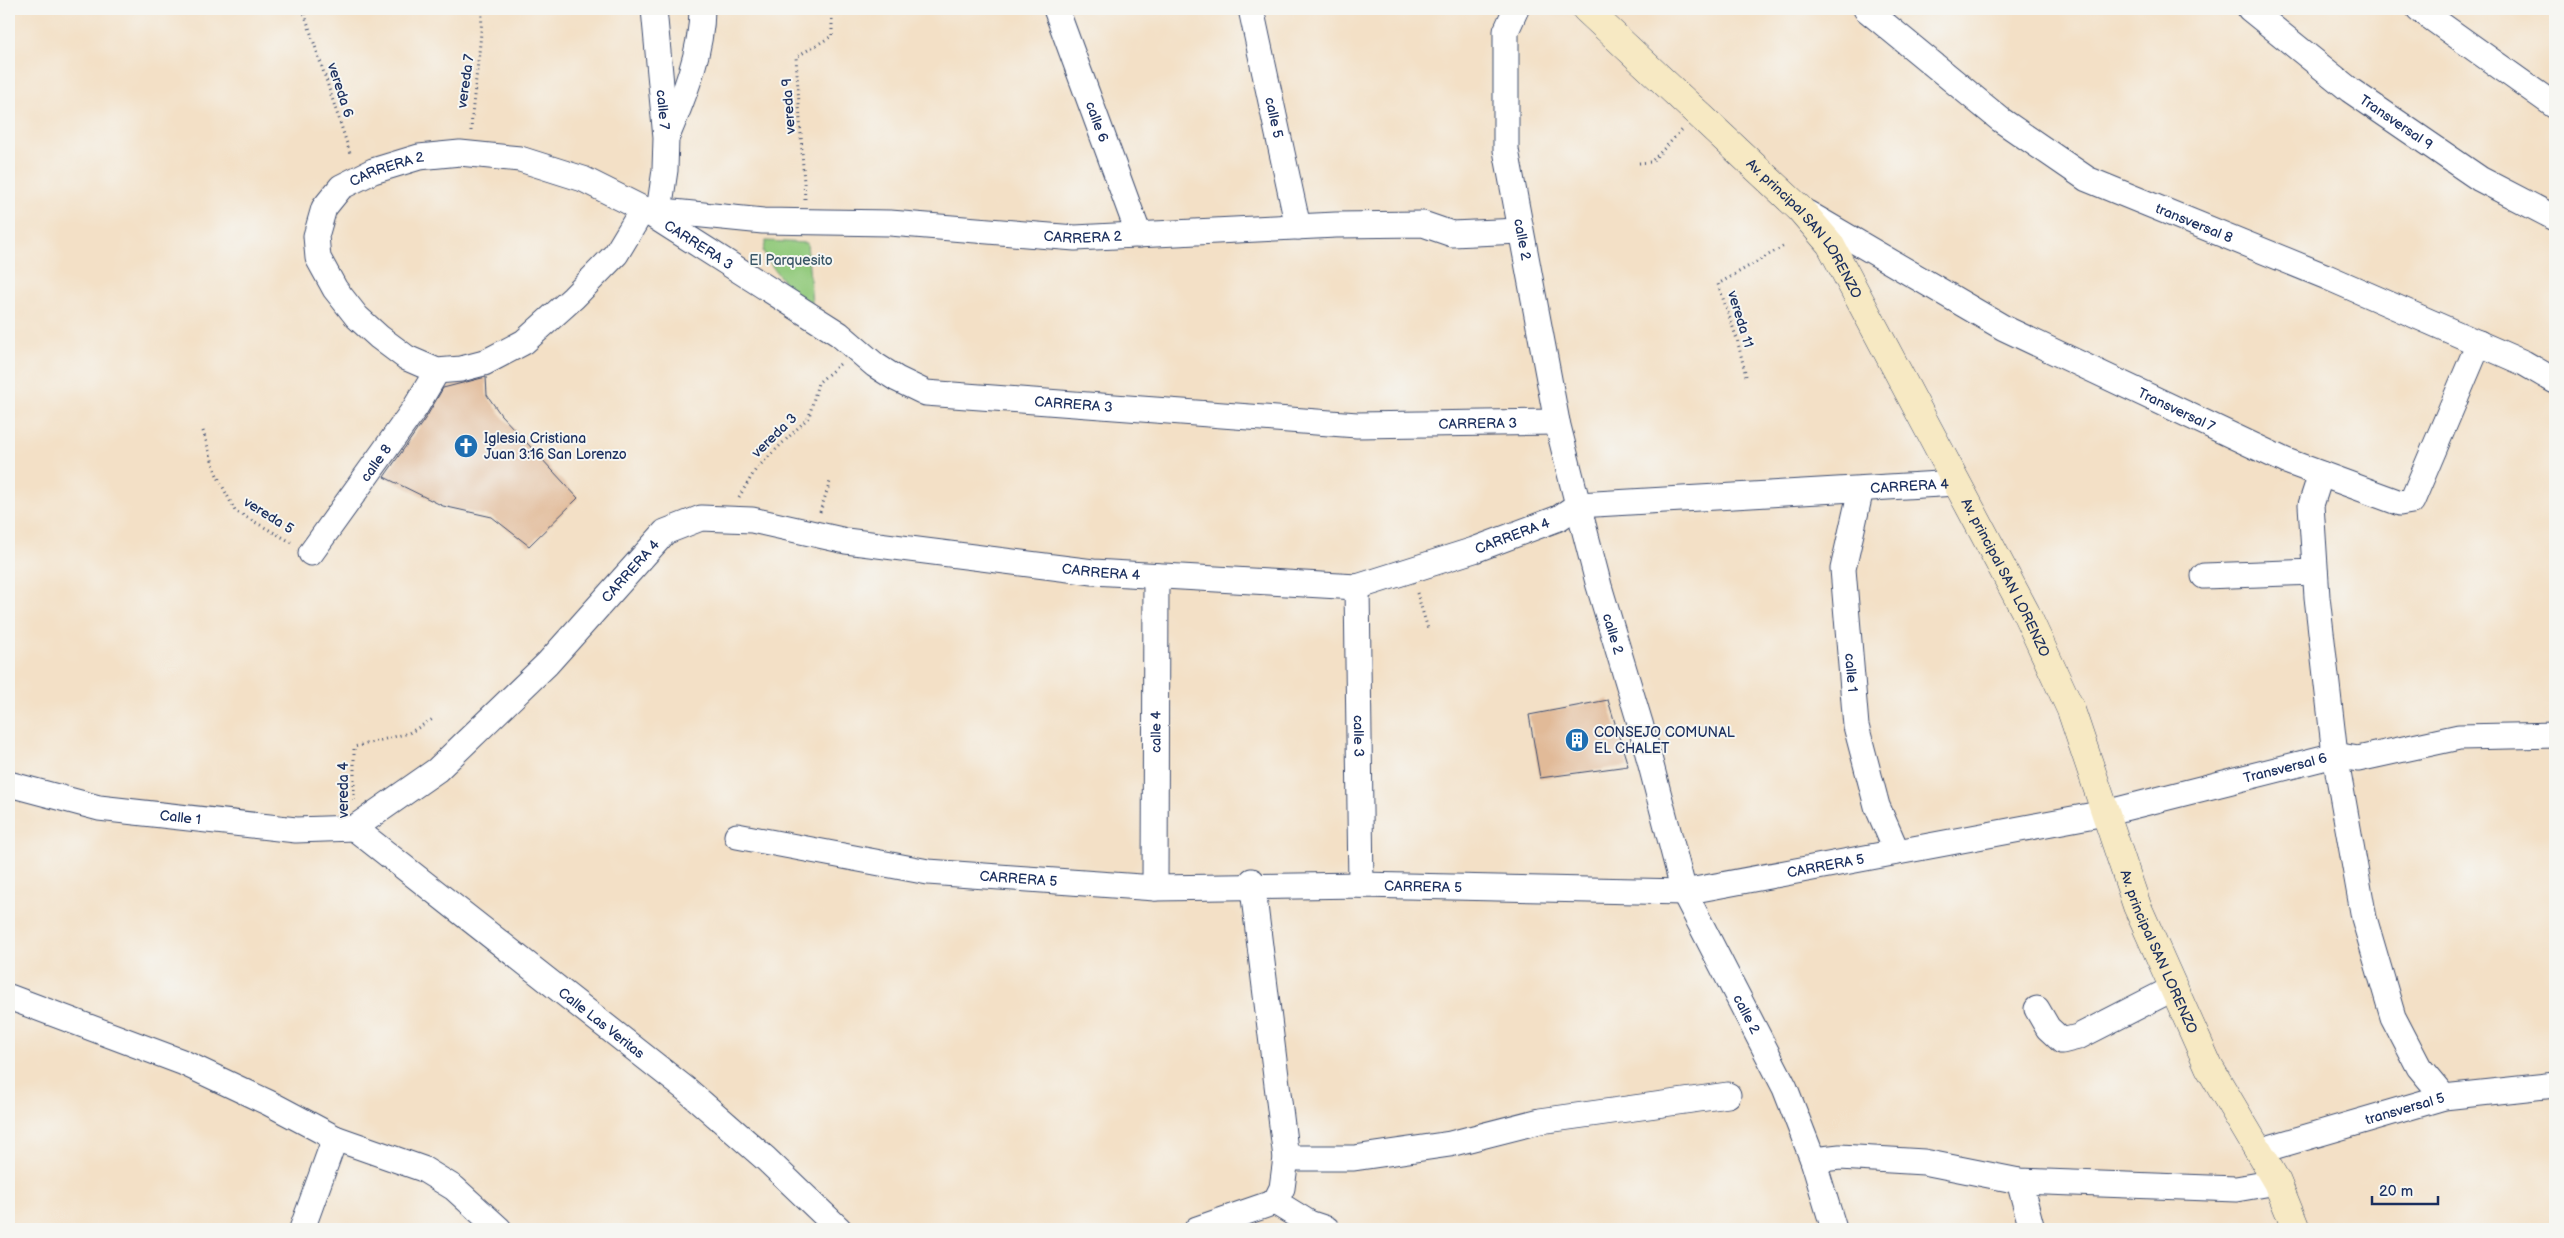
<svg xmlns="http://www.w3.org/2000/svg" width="2564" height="1238" viewBox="0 0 2564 1238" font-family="'Balsamiq Sans',sans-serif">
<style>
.green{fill:#93ca7d;stroke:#577c6e}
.building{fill:#e1ba98}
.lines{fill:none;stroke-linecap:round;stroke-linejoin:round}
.street-casing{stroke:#3b4a6e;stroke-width:27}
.secondary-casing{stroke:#3b4a6e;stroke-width:29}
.path{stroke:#3b4a6e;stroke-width:3;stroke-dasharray:1 4;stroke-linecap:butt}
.street{stroke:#fff;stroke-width:25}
.secondary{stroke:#f7e9c3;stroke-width:28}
.labels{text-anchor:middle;stroke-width:4;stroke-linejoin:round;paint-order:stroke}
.street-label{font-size:14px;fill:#1b2f5e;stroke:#f6f6f2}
.park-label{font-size:14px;fill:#395666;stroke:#f6f6f2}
.poi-label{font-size:14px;fill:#1b2f5e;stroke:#f6f6f2;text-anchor:start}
</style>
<rect width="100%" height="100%" fill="#f6f6f2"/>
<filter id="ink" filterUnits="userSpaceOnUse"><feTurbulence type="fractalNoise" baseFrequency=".02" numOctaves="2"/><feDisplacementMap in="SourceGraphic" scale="10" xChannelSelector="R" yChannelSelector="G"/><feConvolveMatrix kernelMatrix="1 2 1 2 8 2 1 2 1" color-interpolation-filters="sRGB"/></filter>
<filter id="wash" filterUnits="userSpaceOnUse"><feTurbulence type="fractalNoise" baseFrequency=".0096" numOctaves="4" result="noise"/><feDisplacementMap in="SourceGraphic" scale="20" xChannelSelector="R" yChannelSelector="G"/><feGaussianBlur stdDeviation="1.12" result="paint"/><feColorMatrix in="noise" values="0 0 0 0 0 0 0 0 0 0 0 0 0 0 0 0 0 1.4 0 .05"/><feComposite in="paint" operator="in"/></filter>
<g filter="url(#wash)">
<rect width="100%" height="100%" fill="#f3e0c6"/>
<!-- green -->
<path class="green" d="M766,241L807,243L812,303C791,293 774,272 763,251Z"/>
<g id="blocks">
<!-- building -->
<g class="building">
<path d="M486,377L487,395L501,415L578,498L529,546L492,517L443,506L384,477L427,416L443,388Z"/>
<path d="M1608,700L1628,766L1540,778L1529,715Z"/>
</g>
</g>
</g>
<g filter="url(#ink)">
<use href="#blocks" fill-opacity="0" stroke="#3b4a6e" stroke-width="1"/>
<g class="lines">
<!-- street casing -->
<g class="street-casing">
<g id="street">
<path id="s1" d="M654,9L666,138L665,170L659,211"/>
<path id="s2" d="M1056,9L1139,235"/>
<path id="s3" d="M1251,9L1298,227"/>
<path id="s4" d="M1516,9L1506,31V150L1557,422L1578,505L1599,586L1640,723L1684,892L1785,1088L1813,1160L1834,1229"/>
<path id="s5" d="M1866,9L2001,120L2087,179L2327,277L2524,363L2555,381"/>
<path id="s6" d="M2250,9L2350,90L2480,179L2555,218"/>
<path d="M2419,9L2555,106"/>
<path d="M668,134C684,96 702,51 702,9"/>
<path id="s7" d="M643,209L616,254L573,298L524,342L484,363L461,369L437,371L407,358L379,337L357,317L335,289L318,258L316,236L324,208L341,187L373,171L419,157L460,153L520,159L583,179L643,209L763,221L890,223L1075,238L1336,225L1423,224L1452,234L1520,231"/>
<path id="s8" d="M649,213L839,334L875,365L897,379L926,393L1357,425L1557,422"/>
<path id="s9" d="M1807,213L2004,328L2286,461L2400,503L2412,501L2479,343"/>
<path d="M2321,474L2311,505L2317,597L2335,755L2364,918L2393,1017L2419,1067L2444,1097"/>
<path id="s10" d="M1861,489L1843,569L1856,726L1877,806L1897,852"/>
<path id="s11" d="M311,553L415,408L437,371"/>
<path d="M2204,576L2315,572"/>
<path id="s12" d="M1357,587L1361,885"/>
<path id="s13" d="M9,784L99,808L296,830L354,828"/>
<path id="s14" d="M354,828L437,770L547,664L665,532L701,518L752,520L846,541L1093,572L1357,587L1474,550L1559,518L1578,505L1957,483"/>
<path id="s15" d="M354,828L687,1090L766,1159L839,1229"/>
<path id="s16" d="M737,836L928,872L1155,888L1361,885L1684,892L2105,813L2335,755L2358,759L2459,737L2555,735"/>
<path id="s17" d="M1155,888L1156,576"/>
<path d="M9,997L182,1062L269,1103L335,1138L423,1169L454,1188L499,1229"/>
<path d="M2037,1009L2048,1028L2062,1041L2078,1037L2174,988"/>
<path id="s18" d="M2259,1151L2444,1097L2555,1085"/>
<path d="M1286,1158H1354L1450,1144L1540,1121L1728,1095"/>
<path d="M1813,1160L1840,1157L1924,1162L2019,1181L2236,1189L2277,1182"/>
<path d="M2019,1181L2032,1229"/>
<path d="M1275,1202L1309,1223L1327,1229"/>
<path d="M302,1229L335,1138"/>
<path d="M1197,1229L1275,1202L1282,1188L1286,1158L1252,881"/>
</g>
</g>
<!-- secondary casing -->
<g class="secondary-casing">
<g id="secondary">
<path id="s19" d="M1586,9L1800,209L1830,244L2026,613L2071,710L2137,906L2209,1067L2277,1182L2296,1229"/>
</g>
</g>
<!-- path -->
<g class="path">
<path d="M303,9L351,156"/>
<path d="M471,131C473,91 481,52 482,12"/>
<path d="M1639,163L1651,162L1682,130"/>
<path d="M805,199L796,57L832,36V9"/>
<path d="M1746,376L1737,339L1718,284L1784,246"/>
<path d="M203,431L216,473L235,511L291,542"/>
<path d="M739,497L756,469L809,417L818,383L840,364"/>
<path d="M820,512L830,482"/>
<path d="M1417,593L1428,629"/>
<path d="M354,800V747L409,733L433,719"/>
</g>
<!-- street -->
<use href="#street" class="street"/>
<!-- secondary -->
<use href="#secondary" class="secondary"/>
</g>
</g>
<!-- icons -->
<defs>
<g id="church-disc" transform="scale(1.25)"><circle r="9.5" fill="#1f6fb2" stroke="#f6f6f2"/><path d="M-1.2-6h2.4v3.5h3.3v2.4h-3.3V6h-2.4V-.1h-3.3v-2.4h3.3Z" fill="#fff"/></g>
<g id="building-disc" transform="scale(1.25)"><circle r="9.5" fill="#1f6fb2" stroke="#f6f6f2"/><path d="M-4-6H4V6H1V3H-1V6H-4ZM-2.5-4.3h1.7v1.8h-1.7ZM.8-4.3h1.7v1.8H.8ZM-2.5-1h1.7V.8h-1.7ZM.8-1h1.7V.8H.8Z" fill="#fff"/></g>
</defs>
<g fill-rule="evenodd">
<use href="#church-disc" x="466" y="446"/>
<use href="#building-disc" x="1577" y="740"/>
</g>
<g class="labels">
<!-- street labels -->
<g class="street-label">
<text transform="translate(465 81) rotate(-82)" y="5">vereda 7</text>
<text transform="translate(341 90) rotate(72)" y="5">vereda 6</text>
<text transform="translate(788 106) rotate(-94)" y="5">vereda 9</text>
<text dy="5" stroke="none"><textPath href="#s1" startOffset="101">calle 7</textPath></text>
<text dy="5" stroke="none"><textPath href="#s3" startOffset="111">calle 5</textPath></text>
<text dy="5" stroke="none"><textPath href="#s2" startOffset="120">calle 6</textPath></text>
<text dy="5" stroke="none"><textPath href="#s6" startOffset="185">Transversal 9</textPath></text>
<text dy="5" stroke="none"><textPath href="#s7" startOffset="569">CARRERA 2</textPath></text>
<text dy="5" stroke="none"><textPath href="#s5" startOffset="395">transversal 8</textPath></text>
<text dy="5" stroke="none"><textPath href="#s19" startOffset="311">Av. principal SAN LORENZO</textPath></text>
<text dy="5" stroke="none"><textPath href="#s7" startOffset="1279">CARRERA 2</textPath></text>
<text dy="5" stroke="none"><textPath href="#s4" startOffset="234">calle 2</textPath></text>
<text dy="5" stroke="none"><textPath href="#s8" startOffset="59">CARRERA 3</textPath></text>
<text transform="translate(1741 319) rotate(73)" y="5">vereda 11</text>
<text dy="5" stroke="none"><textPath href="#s8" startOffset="479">CARRERA 3</textPath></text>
<text dy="5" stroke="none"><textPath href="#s9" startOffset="419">Transversal 7</textPath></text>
<text dy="5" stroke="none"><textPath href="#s8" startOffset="884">CARRERA 3</textPath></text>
<text transform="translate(774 435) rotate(-44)" y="5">vereda 3</text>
<text dy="5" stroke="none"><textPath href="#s11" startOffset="111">calle 8</textPath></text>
<text dy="5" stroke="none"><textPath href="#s14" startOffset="1699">CARRERA 4</textPath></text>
<text transform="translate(269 515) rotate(32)" y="5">vereda 5</text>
<text dy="5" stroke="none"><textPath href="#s14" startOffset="1294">CARRERA 4</textPath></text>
<text dy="5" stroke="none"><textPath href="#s14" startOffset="379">CARRERA 4</textPath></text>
<text dy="5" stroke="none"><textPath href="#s14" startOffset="874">CARRERA 4</textPath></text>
<text dy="5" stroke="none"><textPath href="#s19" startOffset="716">Av. principal SAN LORENZO</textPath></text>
<text dy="5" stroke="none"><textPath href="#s4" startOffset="639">calle 2</textPath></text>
<text dy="5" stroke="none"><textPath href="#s10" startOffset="186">calle 1</textPath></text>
<text dy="5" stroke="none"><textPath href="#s17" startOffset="156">calle 4</textPath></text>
<text dy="5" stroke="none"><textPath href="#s12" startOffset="149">calle 3</textPath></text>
<text dy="5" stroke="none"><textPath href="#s16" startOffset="1565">Transversal 6</textPath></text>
<text transform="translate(343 790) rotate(-90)" y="5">vereda 4</text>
<text dy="5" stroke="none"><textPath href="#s13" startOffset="175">Calle 1</textPath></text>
<text dy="5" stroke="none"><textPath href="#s16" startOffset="1095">CARRERA 5</textPath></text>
<text dy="5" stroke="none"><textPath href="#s16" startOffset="285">CARRERA 5</textPath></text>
<text dy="5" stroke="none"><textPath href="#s16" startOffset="690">CARRERA 5</textPath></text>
<text dy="5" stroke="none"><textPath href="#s19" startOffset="1121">Av. principal SAN LORENZO</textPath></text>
<text dy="5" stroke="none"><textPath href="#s4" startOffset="1044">calle 2</textPath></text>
<text dy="5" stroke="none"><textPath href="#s15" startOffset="315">Calle Las Veritas</textPath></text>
<text dy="5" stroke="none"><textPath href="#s18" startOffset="152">transversal 5</textPath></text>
</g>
<!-- park labels -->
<g class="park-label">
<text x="791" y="265">El Parquesito</text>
</g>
<!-- poi labels -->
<g class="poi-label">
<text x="484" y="443">Iglesia Cristiana<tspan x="484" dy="16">Juan 3:16 San Lorenzo</tspan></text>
<text x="1594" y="737">CONSEJO COMUNAL<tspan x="1594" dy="16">EL CHALET</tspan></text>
</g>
</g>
<!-- margin -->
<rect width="2564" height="1238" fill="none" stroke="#f6f6f2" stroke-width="30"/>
<!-- scale -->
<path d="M2372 1196v8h66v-8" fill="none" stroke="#1b2f5e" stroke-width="2.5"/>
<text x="2379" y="1196" font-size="15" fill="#1b2f5e" stroke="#f6f6f2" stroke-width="4" paint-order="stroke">20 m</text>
</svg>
